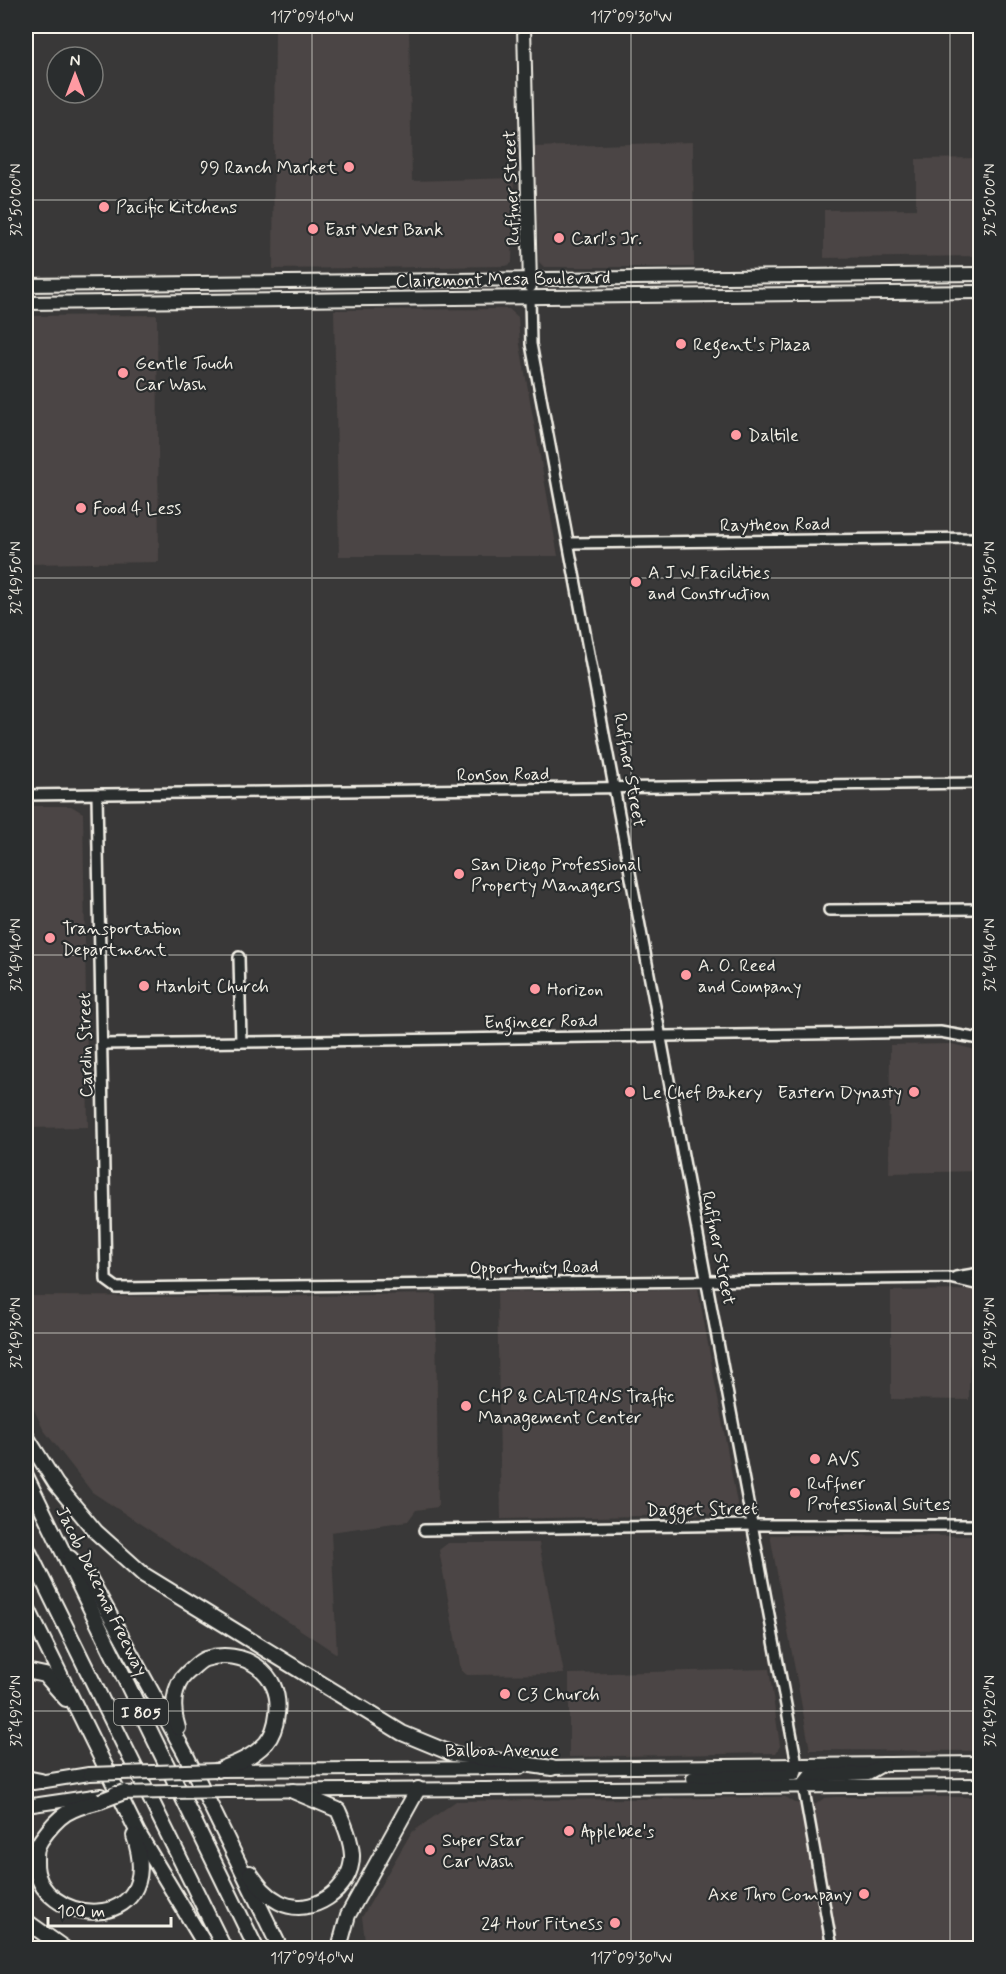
<svg xmlns="http://www.w3.org/2000/svg" width="1006" height="1974" viewBox="0 0 1006 1974" font-family="Mynerve,sans-serif">
<style>
.built{fill:#4b4544}
.lines{fill:none;stroke-linecap:round;stroke-linejoin:round}
.minor-casing{stroke:#f4f1e8;stroke-width:14}
.major-casing{stroke:#f4f1e8;stroke-width:16}
.highway-casing{stroke:#f4f1e8;stroke-width:18}
.minor{stroke:#2a2d2e;stroke-width:9}
.major{stroke:#2a2d2e;stroke-width:12}
.highway{stroke:#2a2d2e;stroke-width:14}
.major-bridge-casing{stroke:#f4f1e8;stroke-width:16;stroke-linecap:butt}
.highway-bridge-casing{stroke:#f4f1e8;stroke-width:18;stroke-linecap:butt}
.major-bridge{stroke:#2a2d2e;stroke-width:12}
.highway-bridge{stroke:#2a2d2e;stroke-width:14}
.ticks{fill:none;stroke:#f4f1e8;stroke-width:1.5;stroke-opacity:0.45}
.poi-dot{fill:#ff9aa2;stroke:#2a2d2e;stroke-width:2}
.labels{text-anchor:middle;stroke-width:4.5;stroke-linejoin:round;paint-order:stroke}
.shield{fill:#2a2d2e;stroke:#b7b6b0;stroke-width:1.5}
.shield-label{font-size:16px;font-weight:bold;fill:#f4f1e8}
.poi-label{font-size:18px;fill:#f4f1e8;stroke:#2a2d2e;text-anchor:start}
.street-label{font-size:18px;fill:#f4f1e8;stroke:#2a2d2e}
.neatline{fill:none;stroke:#f4f1e8;stroke-width:2}
.ticks-label{font-size:15px;text-anchor:middle;fill:#f4f1e8}
</style>
<rect width="100%" height="100%" fill="#393838"/>
<filter id="ink" filterUnits="userSpaceOnUse"><feTurbulence type="fractalNoise" baseFrequency=".0167" numOctaves="2"/><feDisplacementMap in="SourceGraphic" scale="12" xChannelSelector="R" yChannelSelector="G"/><feConvolveMatrix kernelMatrix="1 2 1 2 8 2 1 2 1" color-interpolation-filters="sRGB"/></filter>
<g filter="url(#ink)">
<!-- built -->
<g class="built">
<path d="M275,26H409L412,181L514,178L512,263L506,266L273,269Z"/>
<path d="M693,142L694,267H544L539,262L534,147Z"/>
<path d="M980,158V256L824,258V210L916,209V159Z"/>
<path d="M509,309L518,317L520,345L558,556H339L334,310Z"/>
<path d="M157,315L159,562L26,564V316Z"/>
<path d="M26,806H71L83,813L88,1127L26,1128Z"/>
<path d="M952,1044L980,1051V1171L889,1173L890,1045Z"/>
<path d="M698,1289L738,1509L732,1514L501,1519L497,1292Z"/>
<path d="M976,1290L980,1294V1313L969,1370V1400L891,1399V1291Z"/>
<path d="M436,1294L438,1507L416,1510L408,1521L331,1532L337,1654L92,1492L43,1429L26,1392V1298L28,1296L257,1297Z"/>
<path d="M770,1535L976,1536L980,1751L810,1750Z"/>
<path d="M448,1543H539L564,1674L467,1675L461,1670L439,1550Z"/>
<path d="M769,1669L780,1746L776,1753L569,1757V1674Z"/>
<path d="M785,1797L794,1803L816,1804L824,1798L836,1797H980V1948H366L362,1917L411,1833L456,1801Z"/>
</g>
<g class="lines">
<!-- minor casing -->
<g class="minor-casing">
<g id="minor">
<path d="M530,296L531,344L797,1764"/>
<path d="M570,543L980,538"/>
<path d="M26,795L980,783"/>
<path d="M97,795L106,1280L117,1288L950,1278L980,1285"/>
<path d="M829,910L980,909"/>
<path d="M239,957L241,1042"/>
<path d="M102,1044L940,1032L980,1039"/>
<path d="M956,1277L980,1273"/>
<path d="M424,1530L753,1525H980"/>
<path d="M803,1785L832,1948"/>
</g>
</g>
<!-- major casing -->
<g class="major-casing">
<g id="major">
<path d="M524,26L530,286"/>
<path d="M26,285L980,274"/>
<path d="M26,303L980,292"/>
<path d="M544,1768L980,1763"/>
<path d="M220,1770L520,1768"/>
<path d="M693,1778L787,1775L795,1773L797,1764"/>
<path d="M33,1783L89,1774"/>
<path d="M803,1785L810,1776L868,1773L884,1764"/>
<path d="M227,1791L980,1785"/>
<path d="M26,1806L101,1795"/>
</g>
</g>
<!-- highway casing -->
<g class="highway-casing">
<g id="highway">
<path d="M26,1436L56,1484L96,1532L144,1575L402,1733L453,1754L552,1768"/>
<path d="M26,1476L256,1948"/>
<path d="M26,1546L224,1948"/>
<path d="M70,1558L90,1579L185,1753L280,1948"/>
<path d="M26,1605L138,1833L207,1948"/>
<path d="M26,1671L45,1675L66,1699"/>
<path d="M178,1728C172,1711 172,1686 187,1673C192,1669 199,1661 205,1659C242,1647 283,1672 277,1714C276,1724 273,1735 266,1743C253,1757 235,1764 218,1770"/>
<path d="M26,1778L41,1781"/>
<path d="M100,1801C69,1809 60,1813 41,1840C36,1848 36,1852 36,1861C34,1927 169,1938 134,1836"/>
<path d="M250,1873C259,1886 266,1895 279,1902C311,1919 353,1889 352,1855C351,1839 344,1824 338,1810L293,1791"/>
<path d="M26,1921L64,1948"/>
<path d="M339,1948L348,1915L418,1789"/>
</g>
</g>
<!-- minor -->
<use href="#minor" class="minor"/>
<!-- major -->
<use href="#major" class="major"/>
<!-- highway -->
<use href="#highway" class="highway"/>
<!-- major-bridge casing -->
<g class="major-bridge-casing">
<g id="major-bridge">
<path d="M89,1774L218,1770"/>
<path d="M115,1793L227,1791"/>
</g>
</g>
<!-- highway-bridge casing -->
<g class="highway-bridge-casing">
<path id="highway-bridge" d="M100,1801L124,1792"/>
</g>
<!-- major-bridge -->
<use href="#major-bridge" class="major-bridge"/>
<!-- highway-bridge -->
<use href="#highway-bridge" class="highway-bridge"/>
</g>
</g>
<!-- ticks -->
<path class="ticks" d="M312,26V1948M631,26V1948M950,26V1948M26,200H980M26,578H980M26,955H980M26,1333H980M26,1711H980"/>
<!-- markers -->
<g class="poi-dot">
<circle cx="349" cy="167" r="6"/>
<circle cx="104" cy="207" r="6"/>
<circle cx="313" cy="229" r="6"/>
<circle cx="559" cy="238" r="6"/>
<circle cx="681" cy="344" r="6"/>
<circle cx="123" cy="373" r="6"/>
<circle cx="736" cy="435" r="6"/>
<circle cx="81" cy="508" r="6"/>
<circle cx="636" cy="582" r="6"/>
<circle cx="459" cy="874" r="6"/>
<circle cx="50" cy="938" r="6"/>
<circle cx="686" cy="975" r="6"/>
<circle cx="144" cy="986" r="6"/>
<circle cx="535" cy="989" r="6"/>
<circle cx="630" cy="1092" r="6"/>
<circle cx="914" cy="1092" r="6"/>
<circle cx="466" cy="1406" r="6"/>
<circle cx="815" cy="1459" r="6"/>
<circle cx="795" cy="1493" r="6"/>
<circle cx="505" cy="1694" r="6"/>
<circle cx="569" cy="1831" r="6"/>
<circle cx="430" cy="1850" r="6"/>
<circle cx="864" cy="1894" r="6"/>
<circle cx="615" cy="1923" r="6"/>
</g>
<g class="labels">
<!-- shield labels -->
<rect class="shield" x="114" y="1699" width="54" height="26" rx="4.5"/>
<g class="shield-label">
<text x="141" y="1718">I 805</text>
</g>
<!-- poi labels -->
<g class="poi-label">
<text x="337" y="173" text-anchor="end">99 Ranch Market</text>
<text x="116" y="213">Pacific Kitchens</text>
<text x="325" y="235">East West Bank</text>
<text x="571" y="244">Carl's Jr.</text>
<text x="693" y="350">Regent's Plaza</text>
<text x="135" y="369">Gentle Touch<tspan x="135" dy="21">Car Wash</tspan></text>
<text x="748" y="441">Daltile</text>
<text x="93" y="514">Food 4 Less</text>
<text x="648" y="578">A J W Facilities<tspan x="648" dy="21">and Construction</tspan></text>
<text x="471" y="870">San Diego Professional<tspan x="471" dy="21">Property Managers</tspan></text>
<text x="62" y="934">Transportation<tspan x="62" dy="21">Department</tspan></text>
<text x="698" y="971">A. O. Reed<tspan x="698" dy="21">and Company</tspan></text>
<text x="156" y="992">Hanbit Church</text>
<text x="547" y="995">Horizon</text>
<text x="642" y="1098">Le Chef Bakery</text>
<text x="902" y="1098" text-anchor="end">Eastern Dynasty</text>
<text x="478" y="1402">CHP &amp; CALTRANS Traffic<tspan x="478" dy="21">Management Center</tspan></text>
<text x="827" y="1465">AVS</text>
<text x="807" y="1489">Ruffner<tspan x="807" dy="21">Professional Suites</tspan></text>
<text x="517" y="1700">C3 Church</text>
<text x="581" y="1837">Applebee's</text>
<text x="442" y="1846">Super Star<tspan x="442" dy="21">Car Wash</tspan></text>
<text x="852" y="1900" text-anchor="end">Axe Thro Company</text>
<text x="603" y="1929" text-anchor="end">24 Hour Fitness</text>
</g>
<!-- street labels -->
<g class="street-label">
<text transform="translate(511 188) rotate(-92)" y="6">Ruffner Street</text>
<text transform="translate(503 279) rotate(-1)" y="6">Clairemont Mesa Boulevard</text>
<text transform="translate(775 524) rotate(-1)" y="6">Raytheon Road</text>
<text transform="translate(630 770) rotate(80)" y="6">Ruffner Street</text>
<text transform="translate(503 774) rotate(-1)" y="6">Ronson Road</text>
<text transform="translate(541 1021) rotate(-1)" y="6">Engineer Road</text>
<text transform="translate(85 1045) rotate(-91)" y="6">Cardin Street</text>
<text transform="translate(719 1248) rotate(79)" y="6">Ruffner Street</text>
<text transform="translate(534 1267) rotate(-1)" y="6">Opportunity Road</text>
<text transform="translate(702 1509) rotate(-1)" y="6">Dagget Street</text>
<text transform="translate(102 1591) rotate(64)" y="6">Jacob Dekema Freeway</text>
<text x="502" y="1756">Balboa Avenue</text>
</g>
</g>
<!-- margin -->
<rect width="1006" height="1974" fill="none" stroke="#2a2d2e" stroke-width="66"/>
<!-- north arrow -->
<g transform="translate(75 75)"><circle r="28" fill="#2a2d2e" stroke="#7b7b78" stroke-width="1.5"/>
<path d="M0-4.5L10 22L0 15L-10 22Z" fill="#ff9aa2"/>
<text y="-9" font-size="16" font-weight="bold" text-anchor="middle" fill="#f4f1e8">N</text>
</g>
<!-- scale -->
<path d="M48 1917v9h123v-9" fill="none" stroke="#f4f1e8" stroke-width="3"/>
<text x="57" y="1917" font-size="18" fill="#f4f1e8" stroke="#2a2d2e" stroke-width="4.5" paint-order="stroke">100 m</text>
<rect x="33" y="33" width="940" height="1908" class="neatline"/>
<g class="ticks-label">
<text x="312" y="22">117°09'40"W</text>
<text x="631" y="22">117°09'30"W</text>
<text transform="translate(16 200) rotate(-90)" y="5">32°50'00"N</text>
<text transform="translate(990 200) rotate(-90)" y="5">32°50'00"N</text>
<text transform="translate(16 578) rotate(-90)" y="5">32°49'50"N</text>
<text transform="translate(990 578) rotate(-90)" y="5">32°49'50"N</text>
<text transform="translate(16 955) rotate(-90)" y="5">32°49'40"N</text>
<text transform="translate(990 955) rotate(-90)" y="5">32°49'40"N</text>
<text transform="translate(16 1333) rotate(-90)" y="5">32°49'30"N</text>
<text transform="translate(990 1333) rotate(-90)" y="5">32°49'30"N</text>
<text transform="translate(16 1711) rotate(-90)" y="5">32°49'20"N</text>
<text transform="translate(990 1711) rotate(-90)" y="5">32°49'20"N</text>
<text x="312" y="1963">117°09'40"W</text>
<text x="631" y="1963">117°09'30"W</text>
</g>
</svg>
